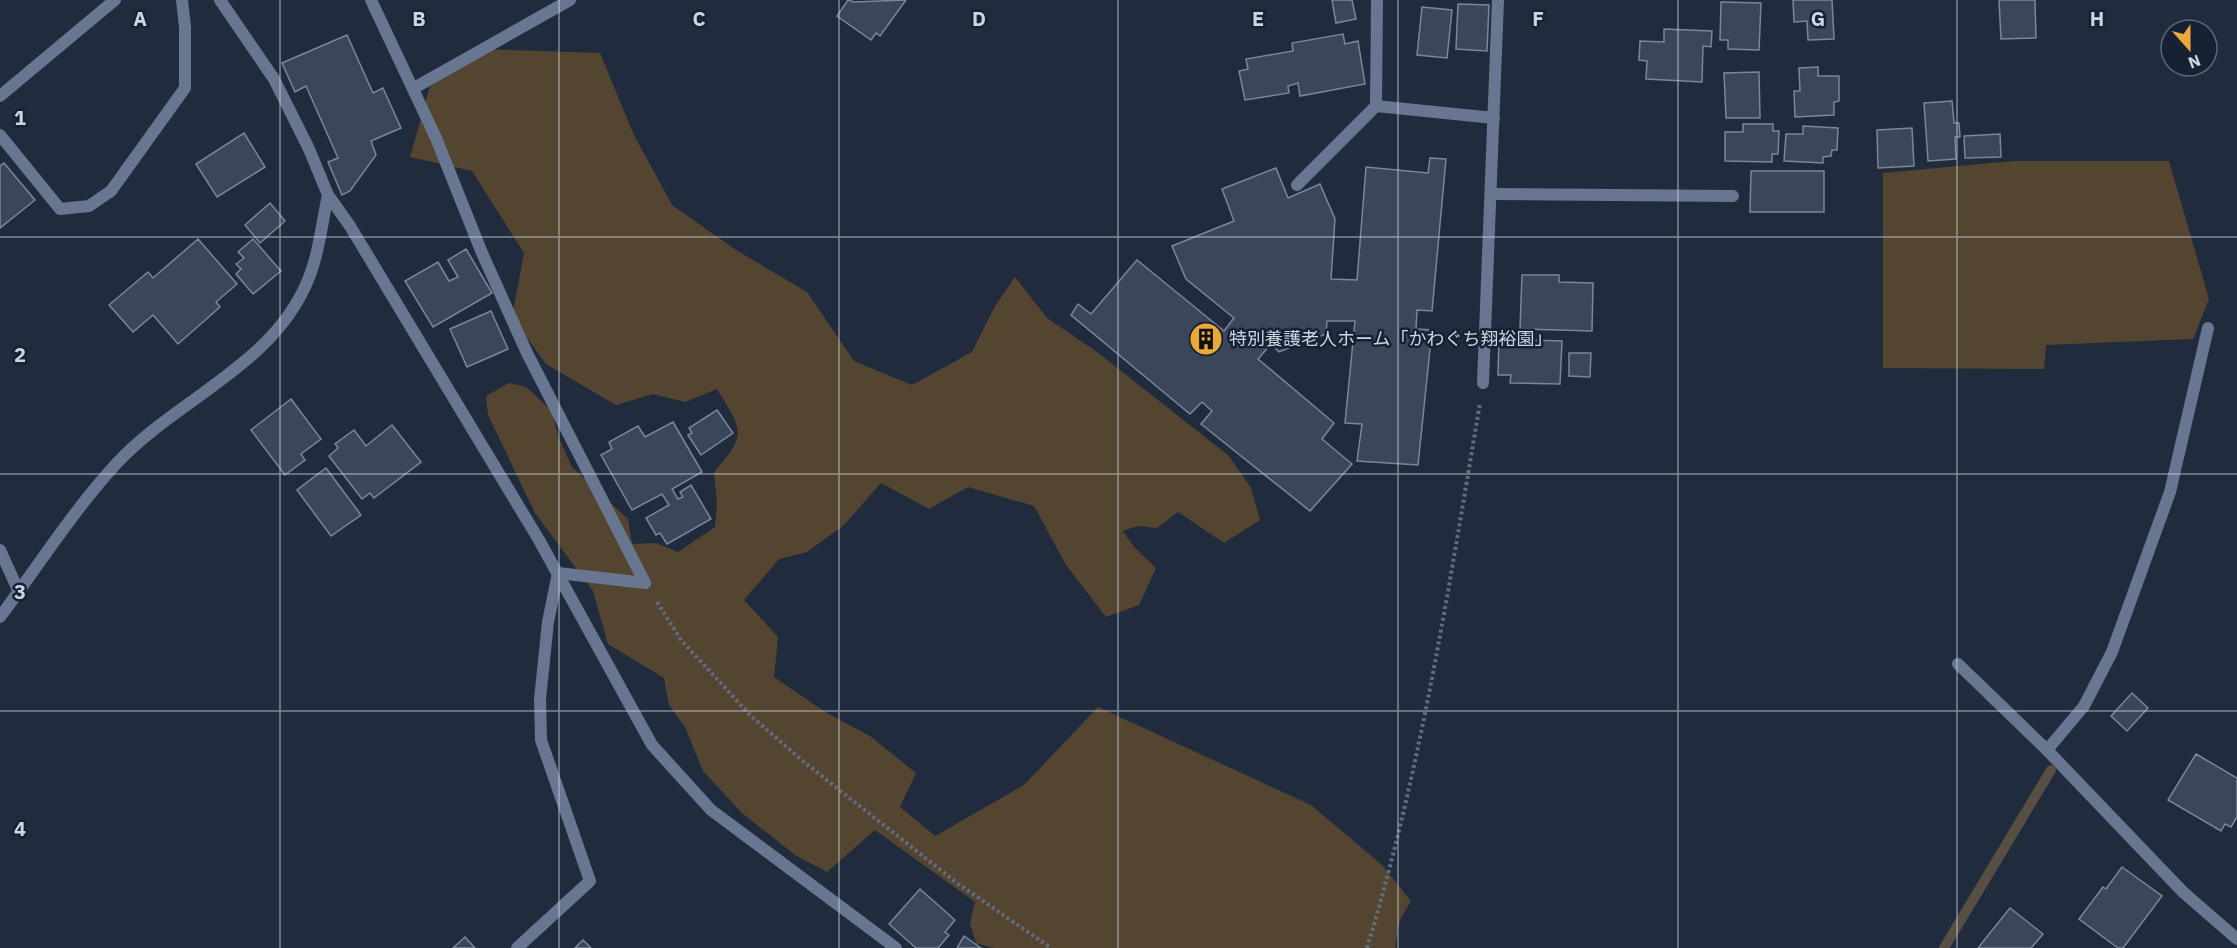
<svg xmlns="http://www.w3.org/2000/svg" width="2237" height="948" viewBox="0 0 2237 948" font-family="'IBM Plex Sans','Noto Sans JP',sans-serif">
<style>
.green{fill:#544531}
.lines{fill:none;stroke-linecap:round;stroke-linejoin:round}
.stream{stroke:#584f44;stroke-width:10}
.building{fill:#3b465b;stroke:#7a869d;stroke-width:1.5}
.path{stroke:#636c7d;stroke-width:4;stroke-dasharray:3 3;stroke-linecap:butt}
.service{stroke:#687692;stroke-width:12}
.minor{stroke:#687692;stroke-width:12}
.grid{fill:none;stroke:#ced5e2;stroke-width:1.5;stroke-opacity:0.55}
.labels{text-anchor:middle;stroke-width:5;stroke-linejoin:round;paint-order:stroke}
.poi-label{font-size:18px;fill:#ced5e2;stroke:#172134;text-anchor:start}
.grid-label{font-size:20px;text-anchor:middle;font-weight:bold;fill:#ced5e2;stroke:#172134;stroke-width:5;stroke-linejoin:round;paint-order:stroke}
</style>
<rect width="100%" height="100%" fill="#212b3e"/>
<!-- green -->
<g class="green">
<path d="M482,49L600,53L633,133L672,205L736,250L807,292L854,361L912,385L972,352L995,306L1015,277L1047,318L1097,352L1229,456L1251,488L1260,520L1224,543L1178,512L1157,528L1137,526L1123,531L1134,547L1156,568L1139,605L1106,617L1066,565L1034,506L968,487L929,509L881,483L844,525L807,552L779,559L744,600L778,637L774,677L825,712L870,736L916,773L900,807L935,836L1024,785L1098,707L1311,805L1382,865L1411,901L1400,920L1395,948H993L976,943L970,923L975,902L875,830L827,872L795,855L742,813L703,771L685,727L669,705L664,678L608,644L593,591L535,513L488,415L486,396L509,383L526,387L552,411L558,436L572,467L628,519L632,544L656,543L678,552L715,527L717,504L714,472C748,434 742,430 717,389L685,402L653,394L616,405L546,364L512,317L524,253L472,171L410,157L430,86Z"/>
<path d="M2013,161H2169L2209,299L2193,339L2046,345L2044,369L1883,368V173Z"/>
</g>
<g class="lines">
<!-- stream -->
<path class="stream" d="M1944,948L2051,770"/>
</g>
<!-- building -->
<g class="building">
<path d="M848,0L854,2L906,0L880,36L876,33L871,40L837,16Z"/>
<path d="M1332,0H1352L1356,19L1336,23Z"/>
<path d="M1793,0H1832L1834,39L1808,40L1807,21L1794,22Z"/>
<path d="M1999,0H2035L2036,38L2001,39Z"/>
<path d="M1721,2L1761,3L1759,50L1728,49V40H1720Z"/>
<path d="M1458,4L1489,5L1487,51L1456,49Z"/>
<path d="M1422,7L1452,10L1447,58L1417,55Z"/>
<path d="M1664,29L1712,31L1711,47L1703,46L1702,82L1646,79L1647,61L1639,60L1640,41L1664,42Z"/>
<path d="M1343,34L1345,44L1358,41L1365,84L1300,96L1298,83L1288,86L1289,93L1245,100L1239,71L1248,69L1246,59L1293,51L1292,43Z"/>
<path d="M347,35L373,93L383,88L401,128L371,141L376,155L350,191L342,195L328,162L338,158L306,86L295,92L282,63Z"/>
<path d="M1818,67V76H1839V101L1834,102V115L1795,117L1794,91H1800L1799,68Z"/>
<path d="M1759,72L1760,118H1726L1724,73Z"/>
<path d="M1952,101L1954,123H1959L1960,137H1955L1956,159L1928,161L1924,103Z"/>
<path d="M1743,124H1773V131H1779L1778,154H1772V162L1725,161V132H1743Z"/>
<path d="M1803,126L1838,128L1837,150H1832L1831,156L1823,157V163L1784,161L1786,134H1803Z"/>
<path d="M1912,128L1914,166L1878,168L1877,130Z"/>
<path d="M244,133L265,167L217,197L196,164Z"/>
<path d="M2000,134L2001,157L1965,158L1964,136Z"/>
<path d="M1430,158L1446,159L1432,311L1417,310L1416,329L1432,330L1418,465L1357,461L1362,424L1345,423L1355,321H1327L1326,334L1279,352L1271,344L1258,359L1334,423L1322,439L1352,464L1310,511L1201,424L1212,411L1202,402L1190,414L1071,315L1078,304L1091,314L1137,260L1224,331L1234,318L1186,279L1172,246L1234,221L1222,189L1276,168L1288,198L1320,184L1335,219L1331,279L1357,280L1366,167L1428,173Z"/>
<path d="M4,163L35,200L0,228V166Z"/>
<path d="M1751,171H1824V212H1750Z"/>
<path d="M270,203L285,221L260,243L245,225Z"/>
<path d="M198,239L237,284L216,302L220,307L178,344L153,315L133,332L109,305L148,272L153,278Z"/>
<path d="M253,239L281,271L253,294L236,274L241,269L236,264L244,258L238,252Z"/>
<path d="M466,249L492,293L433,327L405,281L438,262L449,281L458,277L448,260Z"/>
<path d="M1522,275H1559V282L1593,283L1592,331L1520,329Z"/>
<path d="M491,311L508,349L467,367L450,329Z"/>
<path d="M1499,339L1562,341L1560,384L1510,383L1511,375H1498Z"/>
<path d="M1569,353H1591L1590,377L1569,376Z"/>
<path d="M291,399L321,439L301,454L305,460L285,475L251,430Z"/>
<path d="M717,410L733,433L701,455L688,435L692,433L689,428Z"/>
<path d="M673,422L702,472L672,489L678,499L683,497L680,492L691,485L711,519L667,544L660,533L656,535L646,518L669,505L662,494L632,510L601,455L612,449L609,442L638,426L645,437Z"/>
<path d="M392,425L421,462L374,498L370,493L362,499L329,456L338,448L335,444L354,430L366,446Z"/>
<path d="M326,468L361,515L331,536L297,490Z"/>
<path d="M2132,693L2148,708L2127,731L2111,716Z"/>
<path d="M2196,754L2237,778V817L2231,827L2225,824L2221,831L2168,800Z"/>
<path d="M2122,867L2162,896L2123,948H2118L2079,919L2103,887L2106,889Z"/>
<path d="M920,889L955,920L945,932L949,935L938,948H916L889,924Z"/>
<path d="M2010,908L2043,934L2031,948H1978Z"/>
<path d="M964,936L981,948H957Z"/>
<path d="M465,937L475,948H453Z"/>
<path d="M583,940L591,948H575Z"/>
</g>
<g class="lines">
<!-- path -->
<g class="path">
<path d="M657,602L681,640L751,716L804,762L957,883L1051,948"/>
<path d="M1367,948C1421,770 1449,586 1480,403"/>
</g>
<!-- service -->
<g class="service">
<path d="M371,0L436,138L482,253L527,353L645,583"/>
<path d="M414,88L570,0"/>
<path d="M0,96L115,0"/>
<path d="M1376,106L1494,118"/>
<path d="M0,135L60,209L89,206L111,191L185,88V27L182,0"/>
<path d="M1297,185L1376,106L1377,0"/>
<path d="M1492,194L1733,196"/>
<path d="M1483,383L1498,0"/>
<path d="M0,550L19,592"/>
<path d="M558,573L645,583"/>
</g>
<!-- minor -->
<g class="minor">
<path d="M220,0L274,79L309,149L328,195L350,226L539,540L652,745L711,810L896,948"/>
<path d="M0,617C38,566 73,511 116,464C176,399 273,366 308,280C319,254 322,222 328,195"/>
<path d="M1958,664L2047,750L2183,892L2237,939"/>
<path d="M2047,750L2084,706L2112,652L2170,492L2208,328"/>
<path d="M517,948L590,881L541,740L540,699L548,622L558,573"/>
</g>
</g>
<!-- grid -->
<path class="grid" d="M280,0V948M559,0V948M839,0V948M1118,0V948M1398,0V948M1678,0V948M1957,0V948M0,237H2237M0,474H2237M0,711H2237"/>
<!-- icons -->
<defs>
<g id="building-disc" transform="scale(1.725)"><circle r="9.5" fill="#eba93a" stroke="#172134"/><path d="M-4-6H4V6H1V3H-1V6H-4ZM-2.5-4.3h1.7v1.8h-1.7ZM.8-4.3h1.7v1.8H.8ZM-2.5-1h1.7V.8h-1.7ZM.8-1h1.7V.8H.8Z" fill="#111"/></g>
</defs>
<g fill-rule="evenodd">
<use href="#building-disc" x="1206" y="339"/>
</g>
<g class="labels">
<!-- poi labels -->
<g class="poi-label">
<text x="1229" y="345">特別養護老人ホーム「かわぐち翔裕園」</text>
</g>
</g>
<g class="grid-label">
<text x="140" y="26">A</text>
<text x="419" y="26">B</text>
<text x="699" y="26">C</text>
<text x="979" y="26">D</text>
<text x="1258" y="26">E</text>
<text x="1538" y="26">F</text>
<text x="1818" y="26">G</text>
<text x="2097" y="26">H</text>
<text x="20" y="125">1</text>
<text x="20" y="362">2</text>
<text x="20" y="599">3</text>
<text x="20" y="836">4</text>
</g>
<!-- north arrow -->
<g transform="translate(2189 48) rotate(159)"><circle r="28" fill="#172134" stroke="#60697a" stroke-width="1.5"/>
<path d="M0-4.5L10 22L0 15L-10 22Z" fill="#eba93a"/>
<text y="-9" font-size="16" font-weight="bold" text-anchor="middle" fill="#ced5e2">N</text>
</g>
</svg>
